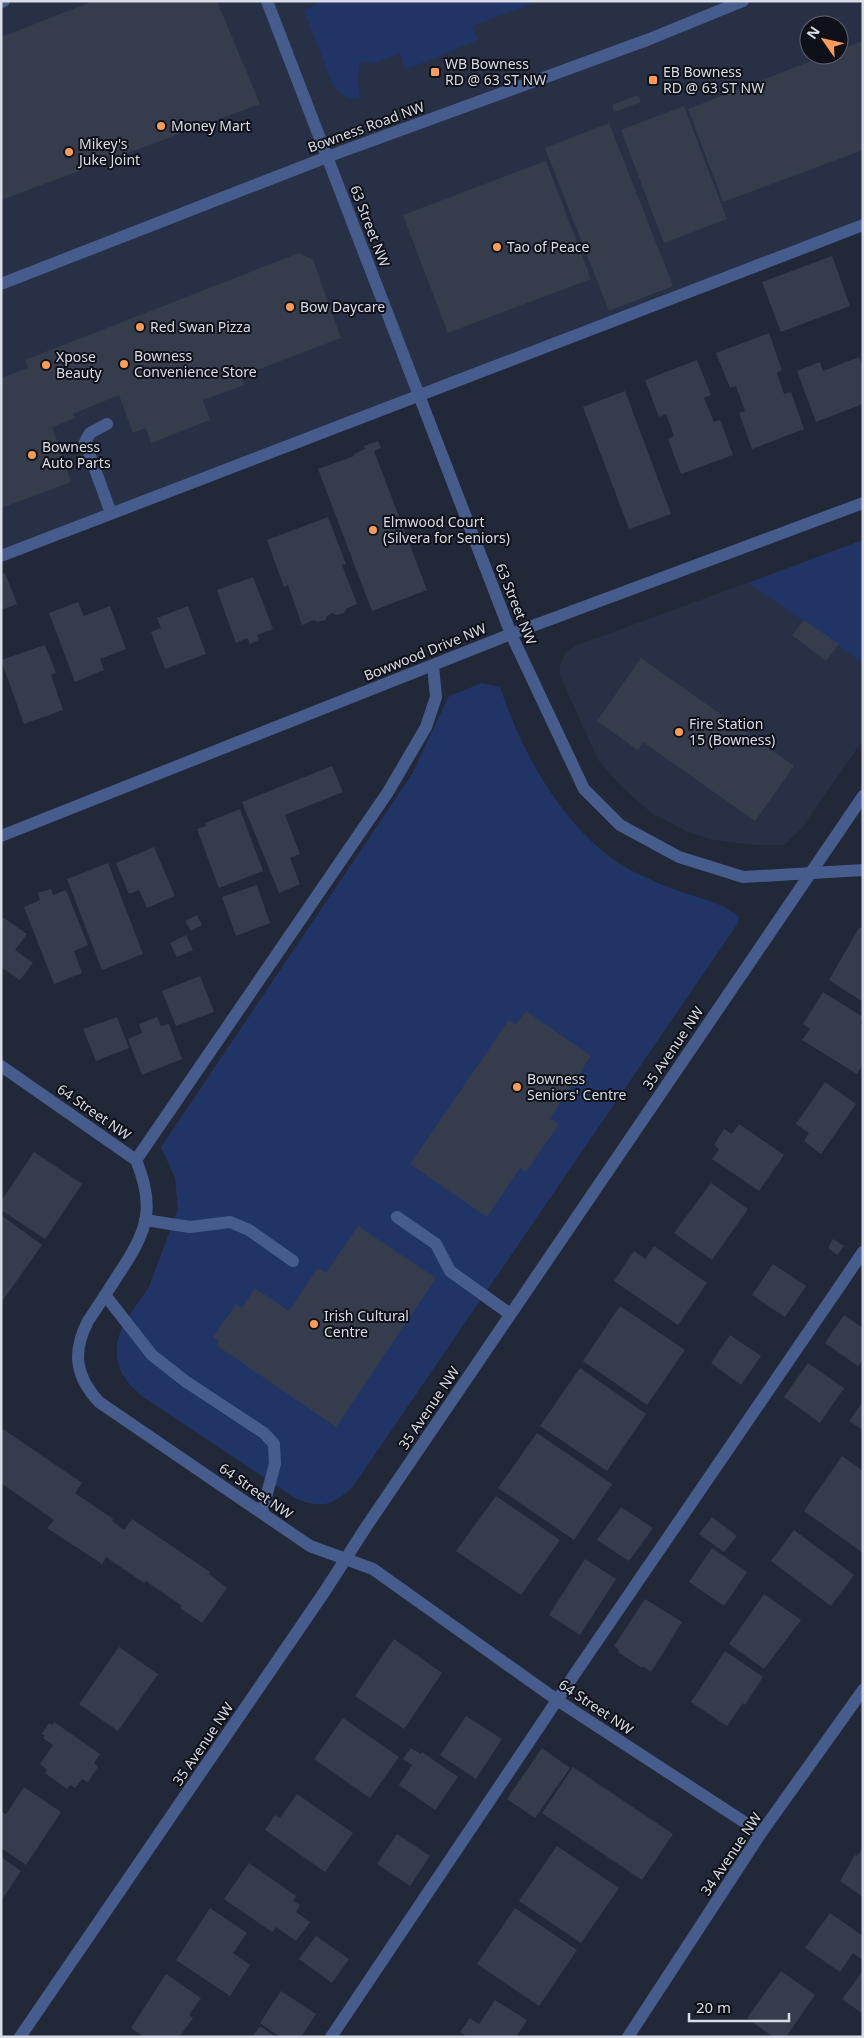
<svg xmlns="http://www.w3.org/2000/svg" width="864" height="2038" viewBox="0 0 864 2038" font-family="'Noto Sans',sans-serif">
<style>
.built{fill:#273045;fill-rule:evenodd}
.green{fill:#203565}
.building{fill:#353d4d}
.lines{fill:none;stroke-linecap:round;stroke-linejoin:round}
.minor{stroke:#465c8c;stroke-width:12}
.poi-dot{fill:#fd9c56;stroke:#0e1117;stroke-width:2}
.labels{text-anchor:middle;stroke-width:4;stroke-linejoin:round;paint-order:stroke}
.poi-label{font-size:14px;fill:#d8dde7;stroke:#0e1117;text-anchor:start}
.street-label{font-size:14px;fill:#d8dde7;stroke:#0e1117}
</style>
<rect width="100%" height="100%" fill="#212837"/>
<!-- built -->
<g class="built">
<path d="M4,1H863V225L1,556V2ZM809,25H839V55H809Z"/>
<path d="M863,540V740L801,829L784,845H755L713,840L686,831L653,814L637,801L618,783L598,760L560,676V664L565,653L575,646Z"/>
</g>
<!-- green -->
<g class="green">
<path d="M321,1H539L472,26L478,40L405,70L400,53L372,64L360,61L358,80L360,100C347,98 341,96 333,85L304,11Z"/>
<path d="M863,540V663L749,583Z"/>
<path d="M482,683L500,687C524,759 572,846 645,877C655,882 666,886 676,890C697,898 723,902 739,917L738,923L352,1488C331,1506 321,1509 295,1498L143,1397L130,1385L121,1372L117,1358V1342L123,1324L149,1287L178,1209L175,1178L161,1147L412,774L449,696Z"/>
</g>
<!-- building -->
<g class="building">
<path d="M94,1H217L260,104L1,200V37Z"/>
<path d="M863,41V150L723,202L688,109L827,55H839V50Z"/>
<path d="M638,95L641,102L614,112L612,105Z"/>
<path d="M684,106L727,219L664,243L621,130Z"/>
<path d="M609,123L673,286L609,311L545,148Z"/>
<path d="M546,161L591,279L448,333L403,215Z"/>
<path d="M299,253L313,260L341,338L241,376L244,385L203,400L210,420L151,443L146,428L133,433L119,395L73,414L75,418L52,427L71,482L1,508V378L28,368L25,360Z"/>
<path d="M832,256L850,306L781,332L762,282Z"/>
<path d="M769,333L782,370L777,373L784,394L791,392L804,429L752,449L739,413L745,411L736,386L730,388L716,353Z"/>
<path d="M859,357L863,367V404L816,422L797,371L820,362L823,371Z"/>
<path d="M697,360L711,395L704,398L714,422L720,420L733,455L681,474L668,439L674,436L666,414L659,417L645,380Z"/>
<path d="M625,391L671,514L629,529L583,407Z"/>
<path d="M378,441L381,448L374,451L427,590L372,611L318,469L354,456V454L365,449L364,446Z"/>
<path d="M328,517L346,564L342,565L357,604L346,609L344,613L336,615L333,613L327,616L325,620L317,622L314,620L302,625L288,585L284,587L267,540Z"/>
<path d="M5,573L17,604L1,610V574Z"/>
<path d="M253,577L273,629L257,635L259,640L250,644L247,638L236,643L217,590Z"/>
<path d="M78,602L84,616L110,606L126,649L100,659L104,670L75,682L49,613Z"/>
<path d="M188,606L206,654L165,669L151,632L161,628L157,618Z"/>
<path d="M804,620L839,644L826,661L792,635Z"/>
<path d="M45,645L56,673L51,675L63,710L24,724L1,660Z"/>
<path d="M641,658L794,766L755,821L643,742L638,750L597,721Z"/>
<path d="M332,766L343,792L285,815L300,854L290,858L300,884L279,893L242,802Z"/>
<path d="M240,809L263,871L219,888L197,829L206,826L205,823Z"/>
<path d="M154,847L175,896L147,908L139,890L129,894L116,863Z"/>
<path d="M108,863L143,954L102,970L67,879Z"/>
<path d="M257,885L270,923L236,936L222,897Z"/>
<path d="M51,889L53,895L66,890L88,945L74,951L82,973L54,984L24,907L40,900L38,893Z"/>
<path d="M197,915L202,925L191,931L185,921Z"/>
<path d="M1,916L27,934L15,950L33,963L20,980L1,967Z"/>
<path d="M863,927V1002L829,980L859,928Z"/>
<path d="M186,935L193,950L177,957L170,943Z"/>
<path d="M200,976L214,1012L176,1026L162,991Z"/>
<path d="M823,992L863,1017L860,1023L863,1025V1064L857,1074L802,1040L810,1029L803,1024Z"/>
<path d="M526,1011L591,1056L550,1118L559,1124L526,1172L520,1168L487,1217L410,1164L509,1020L516,1025Z"/>
<path d="M117,1017L129,1048L96,1061L83,1029Z"/>
<path d="M157,1017L161,1026L169,1024L182,1059L142,1075L128,1039L142,1033L139,1024Z"/>
<path d="M825,1082L856,1104L821,1154L804,1141L809,1133L796,1124Z"/>
<path d="M739,1124L784,1155L759,1191L712,1159L719,1149L714,1145L724,1129L732,1134Z"/>
<path d="M34,1152L82,1184L45,1239L1,1210V1201Z"/>
<path d="M711,1183L748,1209L712,1260L674,1233Z"/>
<path d="M1,1215L42,1245L3,1300L1,1298Z"/>
<path d="M358,1226L436,1278L336,1427L216,1345L219,1341L213,1337L236,1304L242,1308L255,1288L289,1311L318,1268L326,1273Z"/>
<path d="M833,1239L844,1246L837,1255L828,1248Z"/>
<path d="M654,1246L707,1283L678,1325L614,1281L634,1251L645,1259Z"/>
<path d="M773,1264L806,1286L785,1317L752,1295Z"/>
<path d="M620,1306L685,1350L647,1405L583,1361Z"/>
<path d="M844,1315L863,1328V1359L858,1366L825,1343Z"/>
<path d="M730,1335L761,1356L741,1385L711,1363Z"/>
<path d="M808,1363L844,1388L820,1423L784,1397Z"/>
<path d="M580,1368L646,1414L607,1471L540,1426Z"/>
<path d="M863,1402V1430L849,1421Z"/>
<path d="M3,1429L82,1483L75,1493L113,1519L112,1521L124,1530L132,1519L210,1572L209,1574L227,1588L202,1623L180,1608L182,1606L146,1581L144,1583L106,1557L102,1564L47,1528L54,1520L1,1483V1432Z"/>
<path d="M537,1433L612,1484L574,1540L498,1488Z"/>
<path d="M842,1456L863,1471V1553L804,1511Z"/>
<path d="M496,1496L560,1540L521,1595L456,1551Z"/>
<path d="M621,1507L653,1528L629,1561L597,1540Z"/>
<path d="M712,1517L737,1536L724,1552L699,1534Z"/>
<path d="M794,1530L854,1575L831,1606L771,1561Z"/>
<path d="M712,1548L747,1572L724,1606L689,1582Z"/>
<path d="M585,1559L616,1579L580,1635L549,1615Z"/>
<path d="M764,1594L801,1620L764,1669L729,1644Z"/>
<path d="M645,1599L682,1622L651,1672L643,1666L642,1668L618,1652L619,1650L614,1646Z"/>
<path d="M394,1639L442,1673L404,1729L355,1696Z"/>
<path d="M119,1647L158,1674L118,1731L79,1704Z"/>
<path d="M725,1651L763,1677L745,1705L743,1703L727,1726L691,1702Z"/>
<path d="M466,1716L502,1739L476,1779L440,1755Z"/>
<path d="M343,1718L399,1757L370,1798L314,1759Z"/>
<path d="M54,1722L100,1754L94,1763L98,1767L88,1782L82,1779L75,1788L70,1785L67,1789L45,1773L47,1770L40,1764L53,1745L43,1738L45,1736L42,1734L49,1723L52,1725Z"/>
<path d="M411,1748L421,1754L422,1752L458,1777L435,1810L399,1785L412,1765L403,1759Z"/>
<path d="M542,1748L570,1768L535,1818L507,1799Z"/>
<path d="M573,1767L673,1834L642,1880L542,1813Z"/>
<path d="M24,1787L61,1812L26,1865L1,1848V1812L6,1814Z"/>
<path d="M297,1794L353,1833L325,1872L265,1830L275,1815L280,1818Z"/>
<path d="M397,1834L430,1856L410,1886L377,1864Z"/>
<path d="M557,1846L619,1888L581,1943L519,1901Z"/>
<path d="M863,1848V1897L840,1881L855,1855L857,1856Z"/>
<path d="M1,1857L21,1871L1,1901Z"/>
<path d="M249,1863L296,1896L293,1901L300,1905L296,1912L310,1922L296,1941L276,1927L272,1932L224,1899Z"/>
<path d="M210,1908L247,1933L233,1953L250,1965L230,1996L176,1960Z"/>
<path d="M515,1908L577,1950L539,2006L477,1964Z"/>
<path d="M830,1913L863,1936V1960L853,1953L840,1972L805,1948Z"/>
<path d="M316,1936L349,1959L332,1983L299,1959Z"/>
<path d="M781,1971L815,1995L786,2037H773L747,2018Z"/>
<path d="M863,1971V2014L842,1999Z"/>
<path d="M166,1974L201,1998L189,2015L193,2018L179,2037H144L131,2028Z"/>
<path d="M281,1991L316,2014L301,2037H280L260,2023Z"/>
<path d="M495,2000L527,2020L516,2037H467L460,2032L470,2018L479,2024Z"/>
<path d="M260,2026L275,2037H252Z"/>
</g>
<g class="lines">
<!-- minor -->
<g class="minor">
<path d="M267,1L511,634L584,789L620,825L679,857L743,877L863,870"/>
<path d="M1,2L4,1"/>
<path d="M1,284L327,157L647,40L743,1"/>
<path d="M107,424L90,433L85,442L111,513"/>
<path d="M1,556L863,225"/>
<path d="M1,836L511,634L863,503"/>
<path d="M1,1066L136,1160C156,1208 147,1231 120,1272C109,1289 99,1305 88,1321C72,1352 75,1376 99,1402L310,1546L373,1569L557,1700L761,1833"/>
<path d="M136,1160L388,792L426,727L436,697L433,666"/>
<path d="M397,1217L436,1244L450,1271L510,1314"/>
<path d="M145,1220L190,1227L230,1222L249,1230L293,1261"/>
<path d="M105,1295L152,1355L185,1381L264,1433L274,1444L275,1464L262,1512"/>
<path d="M20,2037L325,1591L368,1524L863,796"/>
<path d="M331,2037L576,1672L863,1252"/>
<path d="M628,2037L761,1833L863,1690"/>
</g>
</g>
<!-- markers -->
<g class="poi-dot">
<rect x="430" y="67" width="10" height="10" rx="2.5"/>
<rect x="648" y="75" width="10" height="10" rx="2.5"/>
<circle cx="161" cy="126" r="5"/>
<circle cx="69" cy="152" r="5"/>
<circle cx="497" cy="247" r="5"/>
<circle cx="290" cy="307" r="5"/>
<circle cx="140" cy="327" r="5"/>
<circle cx="124" cy="364" r="5"/>
<circle cx="46" cy="365" r="5"/>
<circle cx="32" cy="455" r="5"/>
<circle cx="373" cy="530" r="5"/>
<circle cx="679" cy="732" r="5"/>
<circle cx="517" cy="1087" r="5"/>
<circle cx="314" cy="1324" r="5"/>
</g>
<g class="labels">
<!-- poi labels -->
<g class="poi-label">
<text x="445" y="69">WB Bowness<tspan x="445" dy="16">RD @ 63 ST NW</tspan></text>
<text x="663" y="77">EB Bowness<tspan x="663" dy="16">RD @ 63 ST NW</tspan></text>
<text x="171" y="131">Money Mart</text>
<text x="79" y="149">Mikey's<tspan x="79" dy="16">Juke Joint</tspan></text>
<text x="507" y="252">Tao of Peace</text>
<text x="300" y="312">Bow Daycare</text>
<text x="150" y="332">Red Swan Pizza</text>
<text x="134" y="361">Bowness<tspan x="134" dy="16">Convenience Store</tspan></text>
<text x="56" y="362">Xpose<tspan x="56" dy="16">Beauty</tspan></text>
<text x="42" y="452">Bowness<tspan x="42" dy="16">Auto Parts</tspan></text>
<text x="383" y="527">Elmwood Court<tspan x="383" dy="16">(Silvera for Seniors)</tspan></text>
<text x="689" y="729">Fire Station<tspan x="689" dy="16">15 (Bowness)</tspan></text>
<text x="527" y="1084">Bowness<tspan x="527" dy="16">Seniors' Centre</tspan></text>
<text x="324" y="1321">Irish Cultural<tspan x="324" dy="16">Centre</tspan></text>
</g>
<!-- street labels -->
<g class="street-label">
<text transform="translate(366 127) rotate(-20)" y="5">Bowness Road NW</text>
<text transform="translate(370 226) rotate(69)" y="5">63 Street NW</text>
<text transform="translate(516 604) rotate(68)" y="5">63 Street NW</text>
<text transform="translate(425 652) rotate(-22)" y="5">Bowwood Drive NW</text>
<text transform="translate(673 1048) rotate(-56)" y="5">35 Avenue NW</text>
<text transform="translate(94 1112) rotate(35)" y="5">64 Street NW</text>
<text transform="translate(429 1408) rotate(-56)" y="5">35 Avenue NW</text>
<text transform="translate(256 1491) rotate(35)" y="5">64 Street NW</text>
<text transform="translate(596 1707) rotate(34)" y="5">64 Street NW</text>
<text transform="translate(203 1744) rotate(-56)" y="5">35 Avenue NW</text>
<text transform="translate(731 1854) rotate(-56)" y="5">34 Avenue NW</text>
</g>
</g>
<!-- border -->
<rect width="864" height="2038" fill="none" stroke="#d8dde7" stroke-width="5"/>
<!-- north arrow -->
<g transform="translate(824 40) rotate(304)"><circle r="24" fill="#0e1117" stroke="#5f636a"/>
<path d="M0-4L9 19L0 12L-9 19Z" fill="#fd9c56"/>
<text y="-8" font-size="14" font-weight="bold" text-anchor="middle" fill="#d8dde7">N</text>
</g>
<!-- scale -->
<path d="M689 2013v8h100v-8" fill="none" stroke="#d8dde7" stroke-width="2.5"/>
<text x="696" y="2013" font-size="15" fill="#d8dde7" stroke="#0e1117" stroke-width="4" paint-order="stroke">20 m</text>
</svg>
